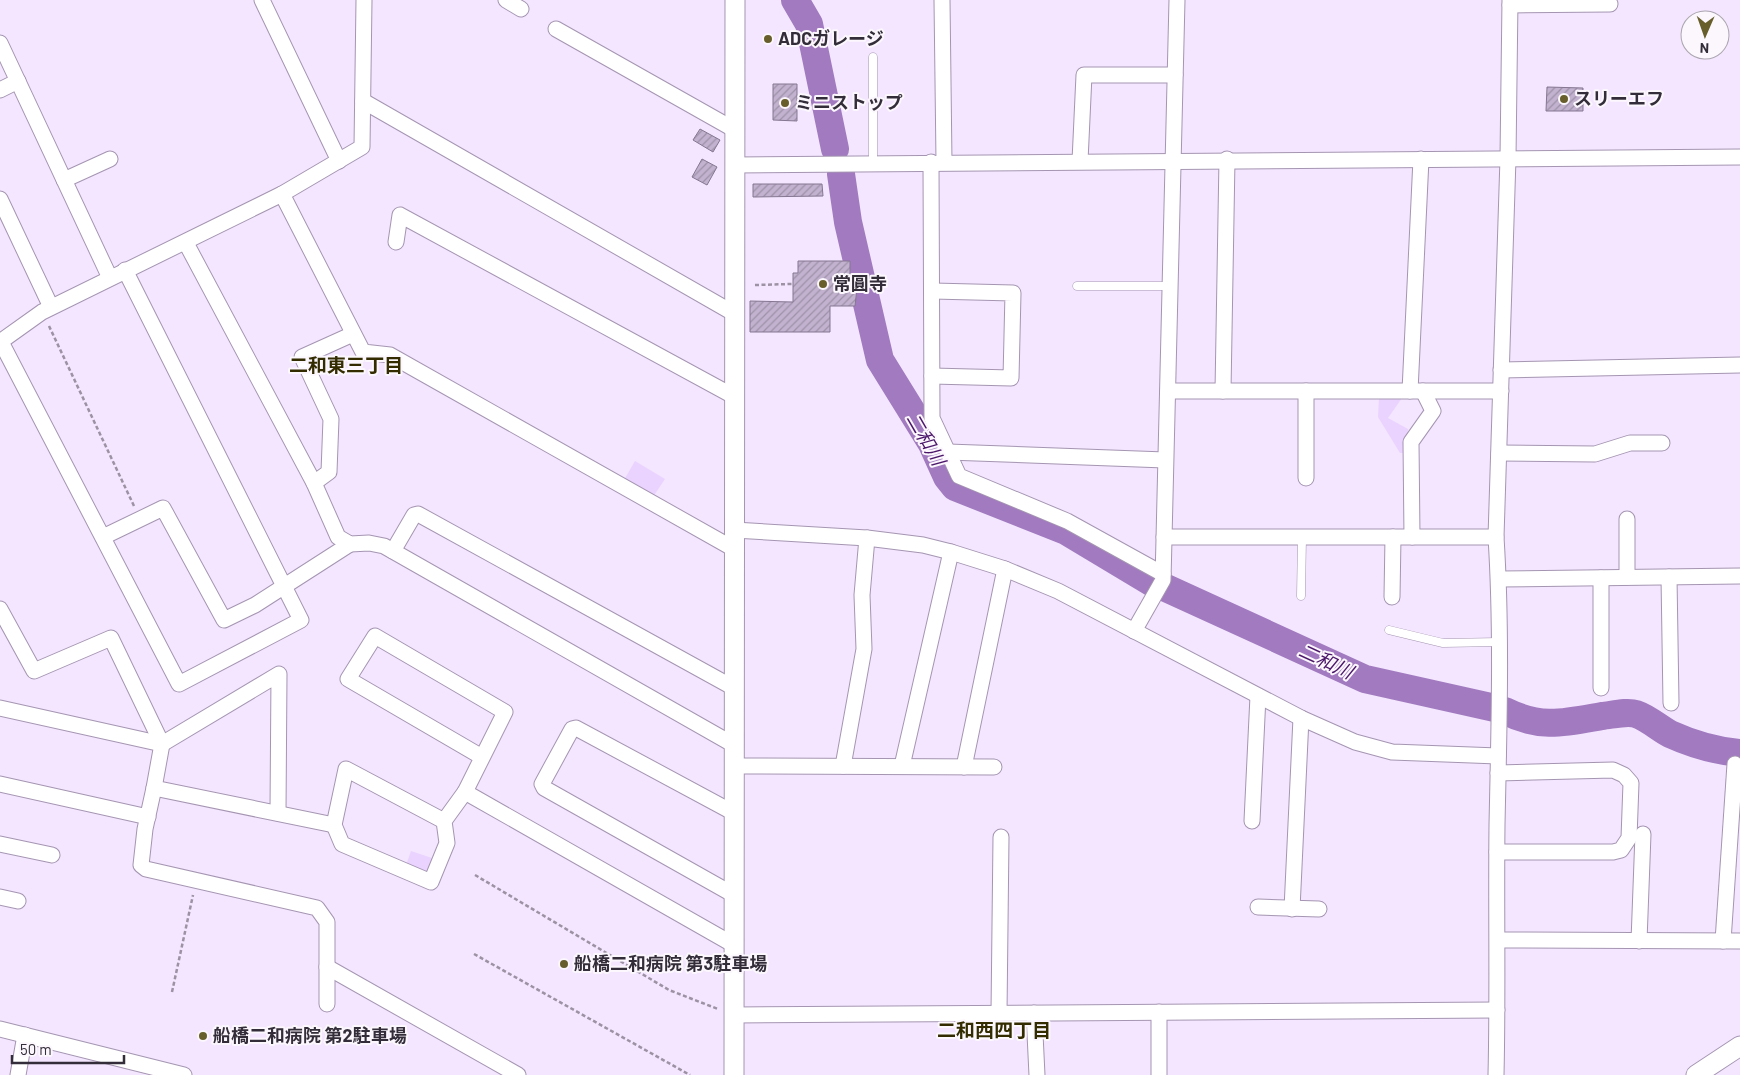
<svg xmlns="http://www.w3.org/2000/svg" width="1740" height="1075" viewBox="0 0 1740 1075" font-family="Barlow,'Noto Sans JP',sans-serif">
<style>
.park{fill:#ebd3ff}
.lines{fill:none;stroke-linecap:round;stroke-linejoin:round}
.river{stroke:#a17abf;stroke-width:28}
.building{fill:url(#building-hatch);stroke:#857692}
.service-casing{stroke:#a595b2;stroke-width:9}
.minor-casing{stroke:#a595b2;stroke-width:17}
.tertiary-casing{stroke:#a595b2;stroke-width:21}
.path{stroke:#9c92a4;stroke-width:2.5;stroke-dasharray:4 2.5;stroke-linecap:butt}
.service{stroke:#fff;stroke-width:8}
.minor{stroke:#fff;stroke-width:15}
.tertiary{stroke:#fff;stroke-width:19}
.poi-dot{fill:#675e2b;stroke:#fbf7fd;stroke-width:2}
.labels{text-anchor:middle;stroke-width:4;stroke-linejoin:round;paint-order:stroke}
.poi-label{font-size:18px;font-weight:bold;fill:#332d39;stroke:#fbf7fd;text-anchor:start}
.neighbourhood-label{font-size:19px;font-weight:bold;fill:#332c01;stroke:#fbf7fd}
.water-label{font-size:19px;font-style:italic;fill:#4b166a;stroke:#fbf7fd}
</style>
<defs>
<pattern id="building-hatch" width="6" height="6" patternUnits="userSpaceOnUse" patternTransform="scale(1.25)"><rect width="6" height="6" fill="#c2b2cf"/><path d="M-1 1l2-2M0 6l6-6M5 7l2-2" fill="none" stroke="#9e91a9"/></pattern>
</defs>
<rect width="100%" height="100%" fill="#f3e6fe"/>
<!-- park -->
<g class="park">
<path d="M1379,397L1402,398L1388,418L1408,429L1406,453H1400L1378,417Z"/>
<path d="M635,461L665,479L653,497L624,480Z"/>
<path d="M411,851L432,858L429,872L422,874L405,868Z"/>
</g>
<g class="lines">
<!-- river -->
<g class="river">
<path d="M795,0L809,24L835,149"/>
<path d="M841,174L848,222L880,360L932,444L947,477L955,487L1066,531L1156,585"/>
<path d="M1166,588L1365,679L1495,708"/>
<path d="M1505,711C1541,729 1563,723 1602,716C1612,715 1627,711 1636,714C1648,718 1659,728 1670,734C1692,744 1716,751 1740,753"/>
</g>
</g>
<!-- building -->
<g class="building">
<path d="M773,84H797V121L773,120Z"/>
<path d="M1547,87L1583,88V111H1546Z"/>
<path d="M700,129L720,140L713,152L693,140Z"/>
<path d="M702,159L717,167L707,185L692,177Z"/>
<path d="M753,184H822L823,196L753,197Z"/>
<path d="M798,261H850V288H857L855,306H830V332H750V301L793,302V273H798Z"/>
</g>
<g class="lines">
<!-- service casing -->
<g class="service-casing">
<g id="service">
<path d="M873,57V163"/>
<path d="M1077,286H1170"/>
<path d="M1301,596L1302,537"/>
<path d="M1389,630L1443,643L1499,642"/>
</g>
</g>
<!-- minor casing -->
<g class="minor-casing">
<g id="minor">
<path d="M262,0L339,161"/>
<path d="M506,0L521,9"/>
<path d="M942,0L944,162"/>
<path d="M1510,5L1610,4"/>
<path d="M556,29L735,130"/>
<path d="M0,43L110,278"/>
<path d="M0,90L18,81"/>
<path d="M363,101L735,314"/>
<path d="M1080,161L1084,75H1175"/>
<path d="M931,162L932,418L959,476L1067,521L1163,574"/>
<path d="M735,165L1740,157"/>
<path d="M64,180L110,159"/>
<path d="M282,194L363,352L390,355L734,549"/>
<path d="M0,199L51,307"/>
<path d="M396,242L400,215L735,397"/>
<path d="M186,243L314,483L338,537L350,544L369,543L384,546L734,745"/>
<path d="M0,342L42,312L282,194L362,147L364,0"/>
<path d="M1,342L179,684L301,620L125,270"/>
<path d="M1501,370L1740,365"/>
<path d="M932,376L1011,378L1013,293L933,291"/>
<path d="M1168,391H1501"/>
<path d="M1223,391L1227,159"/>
<path d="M1410,391L1421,159"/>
<path d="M948,452L1165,460"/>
<path d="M1499,453L1595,454L1630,443H1662"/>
<path d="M1306,478V391"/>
<path d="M314,483L329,472L331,419L302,357L353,334"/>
<path d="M1627,519V577"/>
<path d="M734,530L867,538L923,545L951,552L1005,569L1058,591L1301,718L1355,742L1392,752L1498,756"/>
<path d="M103,537L163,508L224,620L255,605L350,544"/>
<path d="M1164,537H1496"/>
<path d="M1412,537L1411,442L1433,411L1423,391"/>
<path d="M393,551L414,515L418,514L734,688"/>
<path d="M1669,577L1671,703"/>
<path d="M1601,578V688"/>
<path d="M1499,579L1740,576"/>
<path d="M1392,597L1393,537"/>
<path d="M0,609L34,671L111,638L162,744L154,788L334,825"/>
<path d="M1134,631L1163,580L1177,0"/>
<path d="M0,708L162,744L279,674L278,813"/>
<path d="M482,757L348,679L375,636L505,712L465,792L734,945"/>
<path d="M734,766L994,767"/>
<path d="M843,766L864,649L862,595L867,538"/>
<path d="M902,766L951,552"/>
<path d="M964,767L1005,569"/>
<path d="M0,784L148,817"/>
<path d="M154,788L145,829L141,865L146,869L317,908L327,922V1004"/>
<path d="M444,821L346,769L334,825L342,844L431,882L447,843L444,821L465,792"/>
<path d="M1252,821L1258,696"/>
<path d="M0,844L52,855"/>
<path d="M1497,852H1613L1621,850L1629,838L1631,783L1624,775L1613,770L1498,773"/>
<path d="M734,895L544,788L542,784L572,729L576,728L734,813"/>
<path d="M0,897L18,901"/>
<path d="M1258,907L1319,909"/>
<path d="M1292,909L1301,718"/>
<path d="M1499,940L1740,941"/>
<path d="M1639,941L1643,834"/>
<path d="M1723,941L1735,764"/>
<path d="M327,967L518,1075"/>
<path d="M999,1013L1001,837"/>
<path d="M1034,1013L1037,1075"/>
<path d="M734,1015L1497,1010"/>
<path d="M0,1029L184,1075"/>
<path d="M18,1075L25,1035"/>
<path d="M1159,1075V1012"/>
<path d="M1496,1075C1498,992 1496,908 1497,825C1499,729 1502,632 1496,537L1508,158L1510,0"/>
</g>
</g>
<!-- tertiary casing -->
<g class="tertiary-casing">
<g id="tertiary">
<path d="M734,1075L735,0"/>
<path d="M1696,1075L1740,1046"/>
</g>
</g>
<!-- path -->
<g class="path">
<path d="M755,285L792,284"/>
<path d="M49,326L134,506"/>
<path d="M475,875L669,990L718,1009"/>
<path d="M474,954L690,1075"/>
<path d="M172,992L193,895"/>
</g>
<!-- service -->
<use href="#service" class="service"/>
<!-- minor -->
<use href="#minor" class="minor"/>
<!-- tertiary -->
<use href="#tertiary" class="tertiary"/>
</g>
<!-- markers -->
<g class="poi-dot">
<circle cx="768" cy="39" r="5"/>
<circle cx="1564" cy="99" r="5"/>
<circle cx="785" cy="103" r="5"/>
<circle cx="823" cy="284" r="5"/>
<circle cx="564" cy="964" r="5"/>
<circle cx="203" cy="1036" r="5"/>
</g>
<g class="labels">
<!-- poi labels -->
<g class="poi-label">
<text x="778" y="45">ADCガレージ</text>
<text x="1574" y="105">スリーエフ</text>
<text x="795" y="109">ミニストップ</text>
<text x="833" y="290">常圓寺</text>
<text x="574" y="970">船橋二和病院 第3駐車場</text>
<text x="213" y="1042">船橋二和病院 第2駐車場</text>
</g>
<!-- neighbourhood labels -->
<g class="neighbourhood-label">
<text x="346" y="372">二和東三丁目</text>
<text x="994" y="1037">二和西四丁目</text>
</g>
<!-- water labels -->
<g class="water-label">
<text transform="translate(926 439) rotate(60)" y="7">二和川</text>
<text transform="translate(1326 661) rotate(25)" y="7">二和川</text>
</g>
</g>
<!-- north arrow -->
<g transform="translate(1705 35) rotate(182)"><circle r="24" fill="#fbf7fd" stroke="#aba6af"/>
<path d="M0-4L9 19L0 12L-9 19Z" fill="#675e2b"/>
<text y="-8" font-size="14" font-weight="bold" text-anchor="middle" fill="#332d39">N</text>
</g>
<!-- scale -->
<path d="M12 1055v8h112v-8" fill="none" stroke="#332d39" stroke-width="2.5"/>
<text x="20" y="1055" font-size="15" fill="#332d39" stroke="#fbf7fd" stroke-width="4" paint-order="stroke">50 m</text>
</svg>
